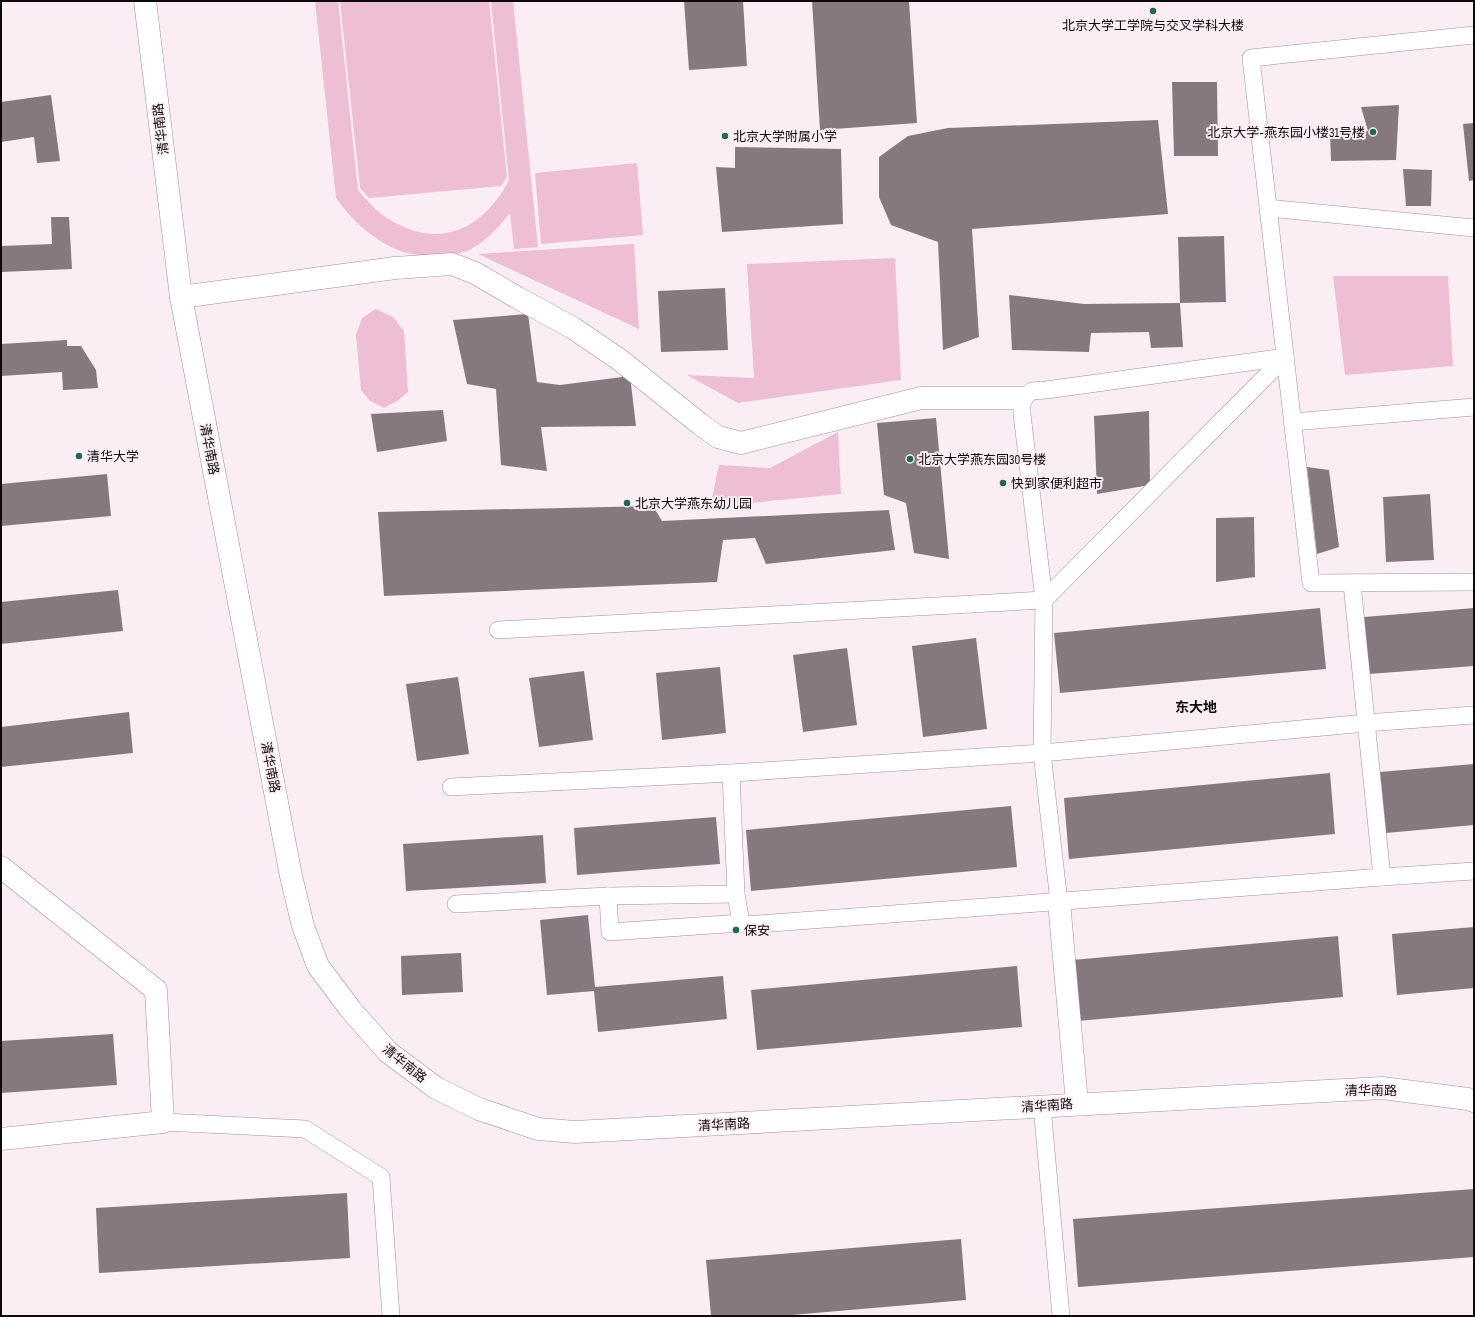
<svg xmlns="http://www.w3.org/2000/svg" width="1475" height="1317" viewBox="0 0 1475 1317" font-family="'Sofia Sans Condensed','Noto Sans SC',sans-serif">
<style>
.green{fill:#eebed4}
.building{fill:#85797f}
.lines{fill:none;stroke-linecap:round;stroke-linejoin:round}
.lane-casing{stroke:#9d9196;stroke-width:18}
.street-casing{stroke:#9d9196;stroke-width:23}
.secondary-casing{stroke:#9d9196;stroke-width:23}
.lane{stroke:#fff;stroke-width:17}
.street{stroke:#fff;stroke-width:22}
.secondary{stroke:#fff;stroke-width:22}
.poi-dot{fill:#266552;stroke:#faedf3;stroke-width:1.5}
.labels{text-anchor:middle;stroke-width:4;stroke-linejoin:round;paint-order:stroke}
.poi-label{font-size:13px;fill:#0e0a0c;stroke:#faedf3;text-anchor:start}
.street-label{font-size:13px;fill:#0e0a0c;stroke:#faedf3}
.neighbourhood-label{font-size:14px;font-weight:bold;fill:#0e0a0c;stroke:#faedf3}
</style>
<rect width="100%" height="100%" fill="#faedf3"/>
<!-- green -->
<g class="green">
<path d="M315,1H338L358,190C367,201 377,212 390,220C439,250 484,229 509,180L491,1H513L538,247L514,249L510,213C500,226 483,244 469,250C463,253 454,254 448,255C435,256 420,256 408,253C380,247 351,220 336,198Z"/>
<path d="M340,1H489L507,177L501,186L369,198L360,188Z"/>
<path d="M637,163L643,235L541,244L535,173Z"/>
<path d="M634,244L639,329L478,254Z"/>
<path d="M895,258L901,380L738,403L687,375L754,378L747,264Z"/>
<path d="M1333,276H1448L1453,366L1345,375Z"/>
<path d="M376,309L393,317L404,331L408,392L397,401L384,408L370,401L361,390L356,335L362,318Z"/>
<path d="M838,432L841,494L710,507L719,465L770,468Z"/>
</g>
<!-- building -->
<g class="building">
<path d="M684,1H743L747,66L689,70Z"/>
<path d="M812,1H909L917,123L820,130Z"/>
<path d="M1172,82H1217L1218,156H1174Z"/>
<path d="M51,95L60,161L37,163L34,137L1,142V102Z"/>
<path d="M1399,105L1396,160L1331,161L1330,133L1368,131L1361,107Z"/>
<path d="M1158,120L1168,214L972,229L979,337L943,350L938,242L891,225L879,197V157L908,136L948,128Z"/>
<path d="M1474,123V180L1469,181L1463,124Z"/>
<path d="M735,147L841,149L843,224L722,232L716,167L735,168Z"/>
<path d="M1403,169L1432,170L1431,206H1406Z"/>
<path d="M51,217H69L72,269L1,272V246L52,244Z"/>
<path d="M1224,236L1226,302L1180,303L1183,347L1151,348L1149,332L1091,333L1089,352L1012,350L1009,295L1084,304L1180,303L1178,237Z"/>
<path d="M725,288L728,350L661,352L658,291Z"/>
<path d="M528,314L537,382L560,385L630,376L636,426L541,427L547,471L501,465L496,389L467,384L453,320Z"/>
<path d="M67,340V346H81L96,370L98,388L63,390L62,372L1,376V344Z"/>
<path d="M443,410L447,441L377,452L371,414Z"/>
<path d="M1149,411L1150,485L1097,494L1094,416Z"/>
<path d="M936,418L949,559L914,553L906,503L884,495L877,423Z"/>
<path d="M1307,467L1329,470L1339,547L1317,554Z"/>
<path d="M107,474L111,516L1,526V484Z"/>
<path d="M1430,494L1434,560L1386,562L1383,497Z"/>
<path d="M653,506L662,521L889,510L895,550L766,564L755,538L723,540L717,582L384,596L378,512Z"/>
<path d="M1254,517L1255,577L1216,582V518Z"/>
<path d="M118,590L123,631L1,644V602Z"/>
<path d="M1320,608L1326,669L1060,693L1054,633Z"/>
<path d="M1474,608V666L1369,674L1364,617Z"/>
<path d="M976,638L987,729L923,737L912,646Z"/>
<path d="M847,648L857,725L803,732L793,655Z"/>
<path d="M720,667L726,733L662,740L656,673Z"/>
<path d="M584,671L593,740L539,747L529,678Z"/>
<path d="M458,677L469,754L417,761L406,684Z"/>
<path d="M129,712L133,753L1,767V727Z"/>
<path d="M1474,764V825L1386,833L1380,772Z"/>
<path d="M1330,773L1335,834L1069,859L1064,798Z"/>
<path d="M1011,806L1017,867L751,891L746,830Z"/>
<path d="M716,817L720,864L577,875L574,828Z"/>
<path d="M543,835L546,883L406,891L403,844Z"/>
<path d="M588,915L595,987L723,976L727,1019L598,1032L594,991L547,995L540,920Z"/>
<path d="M1474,927V988L1397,995L1392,934Z"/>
<path d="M1338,936L1343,997L1078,1021L1072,960Z"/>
<path d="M461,953L463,992L402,995L401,956Z"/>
<path d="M1017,966L1022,1027L757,1050L751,990Z"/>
<path d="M113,1034L117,1085L1,1093V1041Z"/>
<path d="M1474,1189V1257L1078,1287L1073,1219Z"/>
<path d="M347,1193L350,1258L99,1273L96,1208Z"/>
<path d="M961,1239L966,1300L780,1316H711L706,1260Z"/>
</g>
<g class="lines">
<!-- lane casing -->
<g class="lane-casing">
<g id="lane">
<path d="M1474,35L1251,58L1311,583L1474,582"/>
<path d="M1268,208L1474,228"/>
<path d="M1292,422L1474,407"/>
<path d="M1352,584L1382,877L1474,871"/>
<path d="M1044,600L1022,414V398L1032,391L1046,390L1285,357"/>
<path d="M1044,600L1285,357"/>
<path d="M498,630L1044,600L1042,753L1366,723L1474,715"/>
<path d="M451,787L731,773"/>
<path d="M608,896L610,932L741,923"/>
<path d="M1059,902L1042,753L731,773L736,894L741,923L746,925L1382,877"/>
<path d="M456,904L608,896L736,894"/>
<path d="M1042,1106L1061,1316"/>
<path d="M163,1122L305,1129L381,1177L391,1316"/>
</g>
</g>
<!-- street casing -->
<g class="street-casing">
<g id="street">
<path d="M181,297L395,268L452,264L475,273L518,298L573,328L620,360L700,424L718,437L741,443L921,398H1022"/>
<path d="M1,867L156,990L163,1122L1,1139"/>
<path d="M1059,902L1077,1103"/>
</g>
</g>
<!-- secondary casing -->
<g class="secondary-casing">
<path id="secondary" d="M145,1L181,297L291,876L303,926L318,966L351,1010L388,1052L436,1088L479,1109L538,1129L575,1132L1382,1088L1468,1099L1474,1101"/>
</g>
<!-- lane -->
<use href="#lane" class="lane"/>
<!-- street -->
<use href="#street" class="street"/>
<!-- secondary -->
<use href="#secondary" class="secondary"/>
</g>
<!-- markers -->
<g class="poi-dot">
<circle cx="1153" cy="11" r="4"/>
<circle cx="1373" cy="132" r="4"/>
<circle cx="725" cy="136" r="4"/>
<circle cx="79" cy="456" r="4"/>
<circle cx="910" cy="459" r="4"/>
<circle cx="1003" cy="483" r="4"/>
<circle cx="627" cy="503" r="4"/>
<circle cx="736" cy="930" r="4"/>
</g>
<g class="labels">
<!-- poi labels -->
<g class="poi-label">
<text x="1153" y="30" text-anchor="middle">北京大学工学院与交叉学科大楼</text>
<text x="1365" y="137" text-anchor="end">北京大学-燕东园小楼31号楼</text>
<text x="733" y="141">北京大学附属小学</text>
<text x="87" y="461">清华大学</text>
<text x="918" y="464">北京大学燕东园30号楼</text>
<text x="1011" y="488">快到家便利超市</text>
<text x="635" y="508">北京大学燕东幼儿园</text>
<text x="744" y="935">保安</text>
</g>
<!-- street labels -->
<g class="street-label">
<text transform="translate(160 129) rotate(-97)" y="5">清华南路</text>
<text transform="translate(210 449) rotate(79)" y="5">清华南路</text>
<text transform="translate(271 767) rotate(79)" y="5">清华南路</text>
<text transform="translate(405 1063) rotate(39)" y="5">清华南路</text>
<text x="1371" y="1095">清华南路</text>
<text transform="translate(1047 1105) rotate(-4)" y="5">清华南路</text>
<text transform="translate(724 1124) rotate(-3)" y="5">清华南路</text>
</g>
<!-- neighbourhood labels -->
<g class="neighbourhood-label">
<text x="1196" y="712">东大地</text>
</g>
</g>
<!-- border -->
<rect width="1475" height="1317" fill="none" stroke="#0e0a0c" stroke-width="4"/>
</svg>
